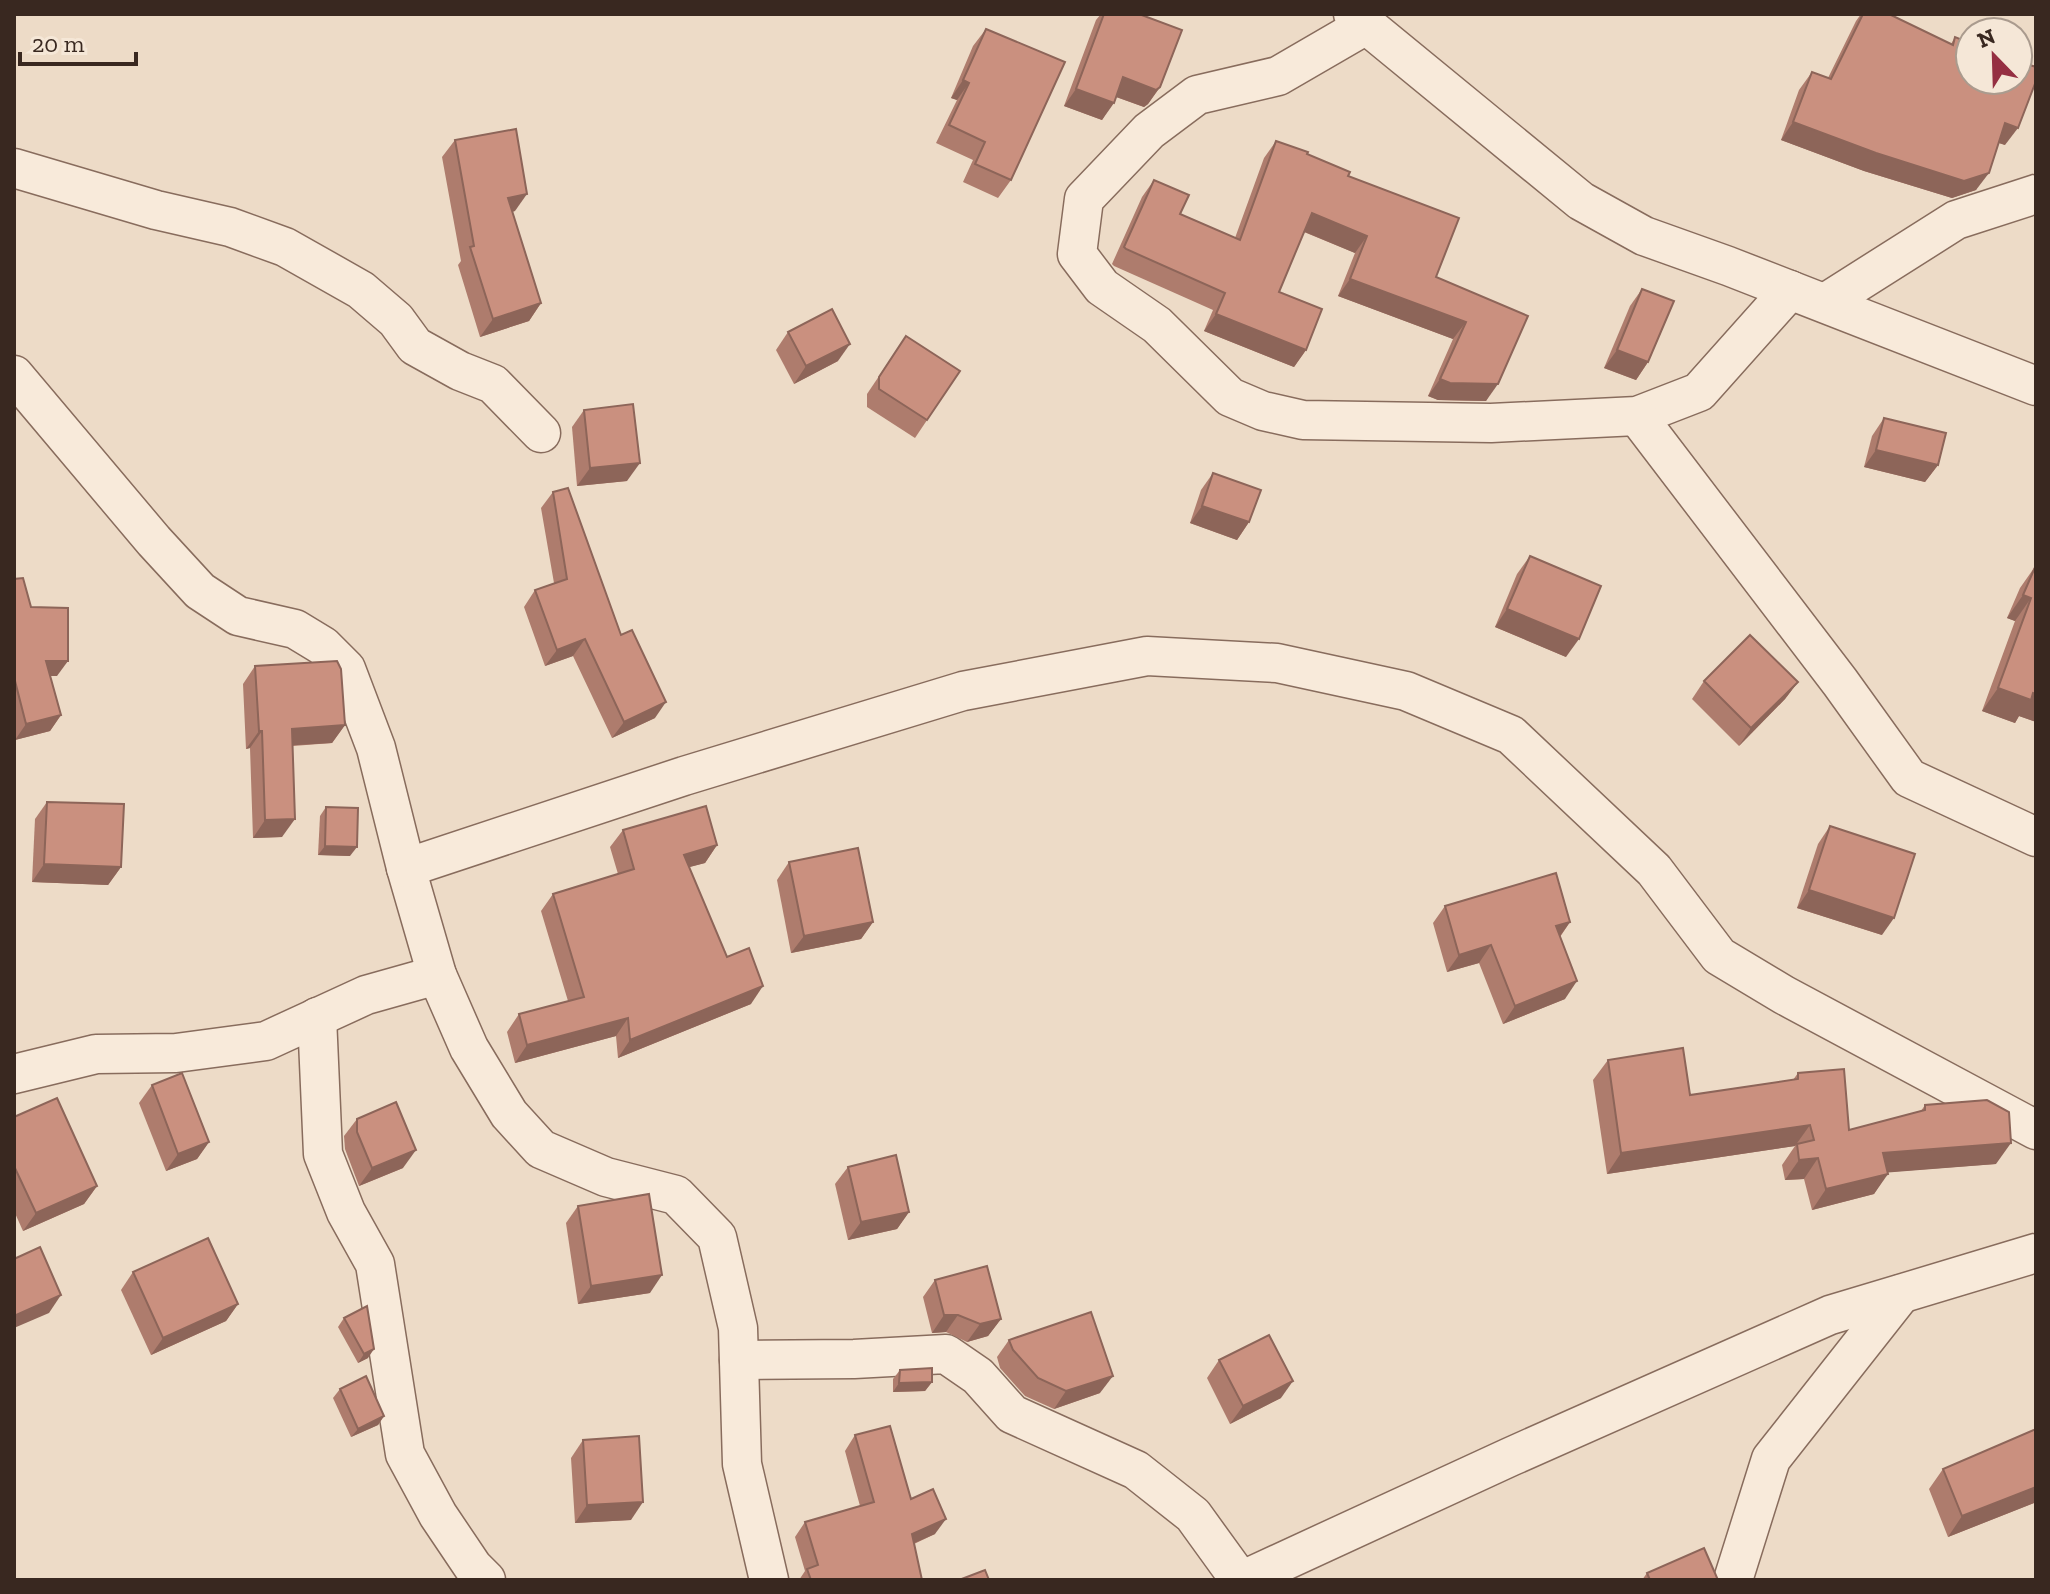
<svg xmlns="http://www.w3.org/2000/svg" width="2050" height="1594" viewBox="0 0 2050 1594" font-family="'Zilla Slab',serif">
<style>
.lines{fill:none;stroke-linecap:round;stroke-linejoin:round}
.minor-casing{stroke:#886c5d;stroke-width:41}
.minor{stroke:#f8eada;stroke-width:38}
.wall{fill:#ae7c6d}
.shaded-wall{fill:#8d6559}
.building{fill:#ca907f;stroke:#8d6559;stroke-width:2}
</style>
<rect width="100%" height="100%" fill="#eddbc7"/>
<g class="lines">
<!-- minor casing -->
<g class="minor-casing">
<g id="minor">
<path d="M1353,14L1581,201L1644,236L1728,266L2036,386"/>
<path d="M1366,25L1278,76L1197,95L1149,131L1084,199L1077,254L1102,287L1157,325L1230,397L1263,411L1303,420L1491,423L1637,416L1699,392L1790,290"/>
<path d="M14,168L156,210L230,227L285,247L361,290L396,320L415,346L460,371L493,384L541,433"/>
<path d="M1825,303L1956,220L2036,194"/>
<path d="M14,375L154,541L200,591L238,616L295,629L323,646L346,669L376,748L406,868L437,975L469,1048L509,1114L541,1149L606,1177L676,1195L717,1237L738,1328L742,1464L769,1580"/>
<path d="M1637,416L1840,682L1909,778L2036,837"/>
<path d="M406,868L684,776L963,691L1147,656L1277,663L1406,691L1511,735L1654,870L1719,956L1784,995L2036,1130"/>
<path d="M317,1017L323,1154L346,1212L375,1264L405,1454L438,1515L473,1567L486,1580"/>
<path d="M14,1074L96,1054L176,1053L266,1041L366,995L437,975"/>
<path d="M739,1360L854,1359L946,1354L978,1376L1012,1414L1136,1470L1193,1515L1240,1580"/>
<path d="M1243,1580L1510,1457L1830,1315L2036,1253"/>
<path d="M1733,1580L1771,1459L1901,1294"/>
</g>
</g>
<!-- minor -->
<use href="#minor" class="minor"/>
</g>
<!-- wall -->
<g class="wall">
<path d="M1101,14H1139L1160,87L1148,104L1144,107L1116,97L1102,120L1064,106L1096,20Z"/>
<path d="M1861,14H1889L1951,44L1955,37L2005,145L1999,143L1976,190L1952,198L1864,171L1781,140L1799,90L1812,72L1828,78L1856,21Z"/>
<path d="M986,29L1011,180L998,198L963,182L973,160L936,143L957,100L951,98L973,46Z"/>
<path d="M455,140L515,211L512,212L541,303L529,321L480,337L458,265L461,261L442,157Z"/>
<path d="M1276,141L1307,154L1348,176L1436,277L1528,316L1486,401L1438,400L1428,396L1453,339L1338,296L1355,253L1304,232L1279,292L1306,350L1294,367L1204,331L1213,310L1114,266L1112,264L1142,197L1154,180L1180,214L1235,238L1264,158Z"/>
<path d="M1642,289L1648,362L1636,380L1604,368L1630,306Z"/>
<path d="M788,332L838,361L794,384L776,350Z"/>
<path d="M906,336L960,371L915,438L867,407V394Z"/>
<path d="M584,410L627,481L577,486L572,427Z"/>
<path d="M1884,418L1938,465L1925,482L1864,467L1872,436Z"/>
<path d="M1213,473L1249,522L1237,540L1190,523L1201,490Z"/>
<path d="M553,492L621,635L655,718L612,738L573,656L545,666L524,607L535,590L554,583L541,508Z"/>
<path d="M1530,556L1566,657L1495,627L1517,574Z"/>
<path d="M2036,565V722L2019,716L2015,723L1982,711L2015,621L2007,618L2020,588Z"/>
<path d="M14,579L31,607L57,676H50L61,715L50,731L15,740L14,735Z"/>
<path d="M255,666L345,725L332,743L293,746L282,837L253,838L250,748L246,749L243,684Z"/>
<path d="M1704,681L1798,682L1785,699L1739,746L1692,699Z"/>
<path d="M47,802L121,867L108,885L32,882L35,819Z"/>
<path d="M326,807L350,856L318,855L320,816Z"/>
<path d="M1830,826L1882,935L1797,908L1818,844Z"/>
<path d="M623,830L717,845L705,863L689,867L727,957L751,1004L618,1058L616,1036L515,1063L507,1032L519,1014L568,1001L541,911L553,894L618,874L610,847Z"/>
<path d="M789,862L873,922L861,939L791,953L777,880Z"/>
<path d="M1445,906L1570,922L1560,937L1565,999L1503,1024L1479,963L1447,972L1433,923Z"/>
<path d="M1608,1060L1690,1095L1793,1080L1798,1073L1849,1130L1921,1111L1925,1105L1996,1164L1888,1172L1874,1194L1812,1210L1804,1179L1785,1180L1782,1165L1795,1146L1607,1174L1593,1080Z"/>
<path d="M152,1085L209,1142L197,1159L166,1171L139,1103Z"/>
<path d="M14,1117L97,1186L84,1204L23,1231L14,1211Z"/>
<path d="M357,1119L403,1168L359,1186L345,1149L344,1136Z"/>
<path d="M848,1167L909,1212L897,1229L848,1240L835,1184Z"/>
<path d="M578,1206L650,1293L578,1304L566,1223Z"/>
<path d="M133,1272L238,1304L226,1321L151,1355L121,1290Z"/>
<path d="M935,1280L1001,1319L988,1336L967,1342L946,1332L932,1333L923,1297Z"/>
<path d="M344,1318L368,1358L358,1363L338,1327Z"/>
<path d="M1009,1340L1100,1393L1054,1409L1025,1396L1000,1368L997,1357Z"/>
<path d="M1219,1360L1281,1398L1230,1424L1207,1378Z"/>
<path d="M900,1370L932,1382L925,1391L893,1392V1379Z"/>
<path d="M340,1389L384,1416L378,1425L351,1437L333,1398Z"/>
<path d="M2036,1429V1507L2034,1503L1948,1537L1929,1489L1943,1469Z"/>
<path d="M855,1435L911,1499L935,1534L914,1544L922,1580H799L805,1571L795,1537L805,1522L860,1506L845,1451Z"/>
<path d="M583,1440L631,1520L575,1523L571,1458Z"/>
<path d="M1647,1573L1718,1580H1642Z"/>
</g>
<!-- shaded-wall -->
<g class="shaded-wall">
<path d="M1123,77L1160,87L1148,104L1144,107L1111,95Z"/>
<path d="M963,80L969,83L957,100L951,98Z"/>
<path d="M1076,89L1114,103L1102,120L1064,106Z"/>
<path d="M1793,122L1989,173L1976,190L1952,198L1864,171L1781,140Z"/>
<path d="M2005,123L2018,128L2005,145L1993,141Z"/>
<path d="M527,194L515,211L495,215L508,198Z"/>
<path d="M1312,213L1367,236L1355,253L1300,230Z"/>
<path d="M1350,279L1466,322L1453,339L1338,296Z"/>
<path d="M541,303L529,321L480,337L493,319Z"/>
<path d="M1216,314L1306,350L1294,367L1204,331Z"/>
<path d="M850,344L838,361L794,384L806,366Z"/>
<path d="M1617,350L1648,362L1636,380L1604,368Z"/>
<path d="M1440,379L1498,384L1486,401L1438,400L1428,396Z"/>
<path d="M1876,450L1938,465L1925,482L1864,467Z"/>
<path d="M640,463L627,481L577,486L590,468Z"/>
<path d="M1202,506L1249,522L1237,540L1190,523Z"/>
<path d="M2023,595L2031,598L2015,621L2007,618Z"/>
<path d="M1507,609L1579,639L1566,657L1495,627Z"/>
<path d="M585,639L573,656L545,666L557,650Z"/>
<path d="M46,661H68L57,676H35Z"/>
<path d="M1798,682L1785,699L1739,746L1751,728Z"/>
<path d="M1998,688L2036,694V722L2019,716L2015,723L1982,711Z"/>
<path d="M666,702L655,718L612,738L624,722Z"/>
<path d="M61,715L50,731L15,740L26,724Z"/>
<path d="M345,725L332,743L280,746L292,729Z"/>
<path d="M259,731H262L250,748L246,749Z"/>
<path d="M295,819L282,837L253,838L265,820Z"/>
<path d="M717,845L705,863L671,872L684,855Z"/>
<path d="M325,846L357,847L350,856L318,855Z"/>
<path d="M44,864L121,867L108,885L32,882Z"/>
<path d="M1809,890L1894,918L1882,935L1797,908Z"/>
<path d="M873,922L861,939L791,953L804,936Z"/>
<path d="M1570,922L1558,939L1556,926Z"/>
<path d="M1491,945L1479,963L1447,972L1459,955Z"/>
<path d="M1577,981L1565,999L1503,1024L1515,1006Z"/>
<path d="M763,986L751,1004L618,1058L630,1040Z"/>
<path d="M628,1018L616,1036L515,1063L527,1045Z"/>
<path d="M1810,1125L1795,1146L1607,1174L1621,1153Z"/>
<path d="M209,1142L197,1159L166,1171L178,1154Z"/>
<path d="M2011,1143L1996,1164L1869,1174L1883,1153Z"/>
<path d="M416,1150L403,1168L359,1186L372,1168Z"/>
<path d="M1818,1158L1804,1179L1785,1180L1799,1160Z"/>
<path d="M1888,1174L1874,1194L1812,1210L1826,1189Z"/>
<path d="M97,1186L84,1204L23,1231L36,1213Z"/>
<path d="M909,1212L897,1229L848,1240L861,1222Z"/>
<path d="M662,1275L650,1293L578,1304L591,1286Z"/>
<path d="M61,1295L49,1313L14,1328V1316Z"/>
<path d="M238,1304L226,1321L151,1355L163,1338Z"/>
<path d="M944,1315H958L946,1332L932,1333Z"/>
<path d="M1001,1319L988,1336L967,1342L980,1324Z"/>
<path d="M374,1349L368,1358L358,1363L364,1354Z"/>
<path d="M1113,1376L1100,1393L1054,1409L1066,1391Z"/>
<path d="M1293,1381L1281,1398L1230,1424L1243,1406Z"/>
<path d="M932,1382L925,1391L893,1392L899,1383Z"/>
<path d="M384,1416L378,1425L351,1437L358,1429Z"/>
<path d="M2036,1487V1500L2034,1503L1948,1537L1962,1516Z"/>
<path d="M643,1502L631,1520L575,1523L587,1505Z"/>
<path d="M946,1519L935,1534L901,1549L912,1534Z"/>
</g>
<!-- building -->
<g class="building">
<path d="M1104,14H1139L1182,30L1160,87L1156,90L1123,77L1114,103L1076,89Z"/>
<path d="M1863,14H1889L1953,45L1955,37L1970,43V80H2018V61L2036,67V81L2018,128L2005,123L1989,173L1964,181L1876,153L1793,122L1812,72L1831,79Z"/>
<path d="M986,29L1065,62L1011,180L975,164L985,142L949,125L969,83L963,80Z"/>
<path d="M516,129L527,194L508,198L541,303L493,319L470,247L474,246L455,140Z"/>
<path d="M1276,141L1308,152L1307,154L1350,172L1348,176L1459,218L1436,277L1528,316L1498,384L1450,383L1440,379L1466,322L1350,279L1367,236L1312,213L1279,292L1322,309L1306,350L1216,314L1225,293L1126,249L1124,247L1154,180L1189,195L1180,214L1240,240Z"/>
<path d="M1642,289L1674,301L1648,362L1617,350Z"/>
<path d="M832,309L850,344L806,366L788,332Z"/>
<path d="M906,336L960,371L927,420L879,389V377Z"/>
<path d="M633,404L640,463L590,468L584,410Z"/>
<path d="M1884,418L1946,433L1938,465L1876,450Z"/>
<path d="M1213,473L1261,490L1249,522L1202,506Z"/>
<path d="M568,488L621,635L632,630L666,702L624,722L585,639L557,650L535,590L567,579L553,492Z"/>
<path d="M1530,556L1601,586L1579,639L1507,609Z"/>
<path d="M2036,565V694L2033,693L2031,700L1998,688L2031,598L2023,595Z"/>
<path d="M23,578L31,607L68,608V661H46L61,715L26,724L14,677V579Z"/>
<path d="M1750,635L1798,682L1751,728L1704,681Z"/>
<path d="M337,661L341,669L345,725L292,729L295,819L265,820L262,731H259L255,666Z"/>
<path d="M47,802L124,804L121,867L44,864Z"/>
<path d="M706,806L717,845L684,855L727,957L749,948L763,986L630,1040L628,1018L527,1045L519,1014L584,997L553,894L634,869L623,830Z"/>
<path d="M326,807L358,808L357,847L325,846Z"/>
<path d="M1830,826L1915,854L1894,918L1809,890Z"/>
<path d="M858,848L873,922L804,936L789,862Z"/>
<path d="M1556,873L1570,922L1556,926L1577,981L1515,1006L1491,945L1459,955L1445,906Z"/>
<path d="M1683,1048L1690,1095L1798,1079V1073L1844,1069L1849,1130L1925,1110V1105L1987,1100L2009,1112L2011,1143L1883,1153L1888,1174L1826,1189L1818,1158L1799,1160L1797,1144L1814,1140L1810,1125L1621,1153L1608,1060Z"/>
<path d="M182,1073L209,1142L178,1154L152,1085Z"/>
<path d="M57,1098L97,1186L36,1213L14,1166V1117Z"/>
<path d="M396,1102L416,1150L372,1168L357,1132V1119Z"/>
<path d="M896,1155L909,1212L861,1222L848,1167Z"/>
<path d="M649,1194L662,1275L591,1286L578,1206Z"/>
<path d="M208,1238L238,1304L163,1338L133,1272Z"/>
<path d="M40,1247L61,1295L14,1316V1259Z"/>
<path d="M987,1266L1001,1319L980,1324L958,1315H944L935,1280Z"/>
<path d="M367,1306L374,1349L364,1354L344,1318Z"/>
<path d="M1091,1312L1113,1376L1066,1391L1038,1378L1013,1350L1009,1340Z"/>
<path d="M1269,1335L1293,1381L1243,1406L1219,1360Z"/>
<path d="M932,1368V1382L899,1383L900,1370Z"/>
<path d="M366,1376L384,1416L358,1429L340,1389Z"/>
<path d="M890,1426L911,1499L933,1489L946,1519L912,1534L922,1580H811L807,1569L818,1565L805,1522L874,1502L855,1435Z"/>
<path d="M2036,1429V1487L1962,1516L1943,1469Z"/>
<path d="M639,1436L643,1502L587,1505L583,1440Z"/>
<path d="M1704,1548L1718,1580H1650L1647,1573Z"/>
<path d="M985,1570L989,1580H959Z"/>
</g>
<!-- border -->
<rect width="2050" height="1594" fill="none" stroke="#392820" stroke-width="32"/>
<!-- north arrow -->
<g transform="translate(1994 56) rotate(337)"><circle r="38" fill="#f5e7d7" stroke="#aa9b8e" stroke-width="2"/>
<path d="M0-6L14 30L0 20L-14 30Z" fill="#952f42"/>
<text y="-12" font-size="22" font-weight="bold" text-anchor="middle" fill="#392820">N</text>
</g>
<!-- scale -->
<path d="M20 52v12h116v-12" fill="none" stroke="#392820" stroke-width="4"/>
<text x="32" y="52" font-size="24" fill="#392820" stroke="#f5e7d7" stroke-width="6" paint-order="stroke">20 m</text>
</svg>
